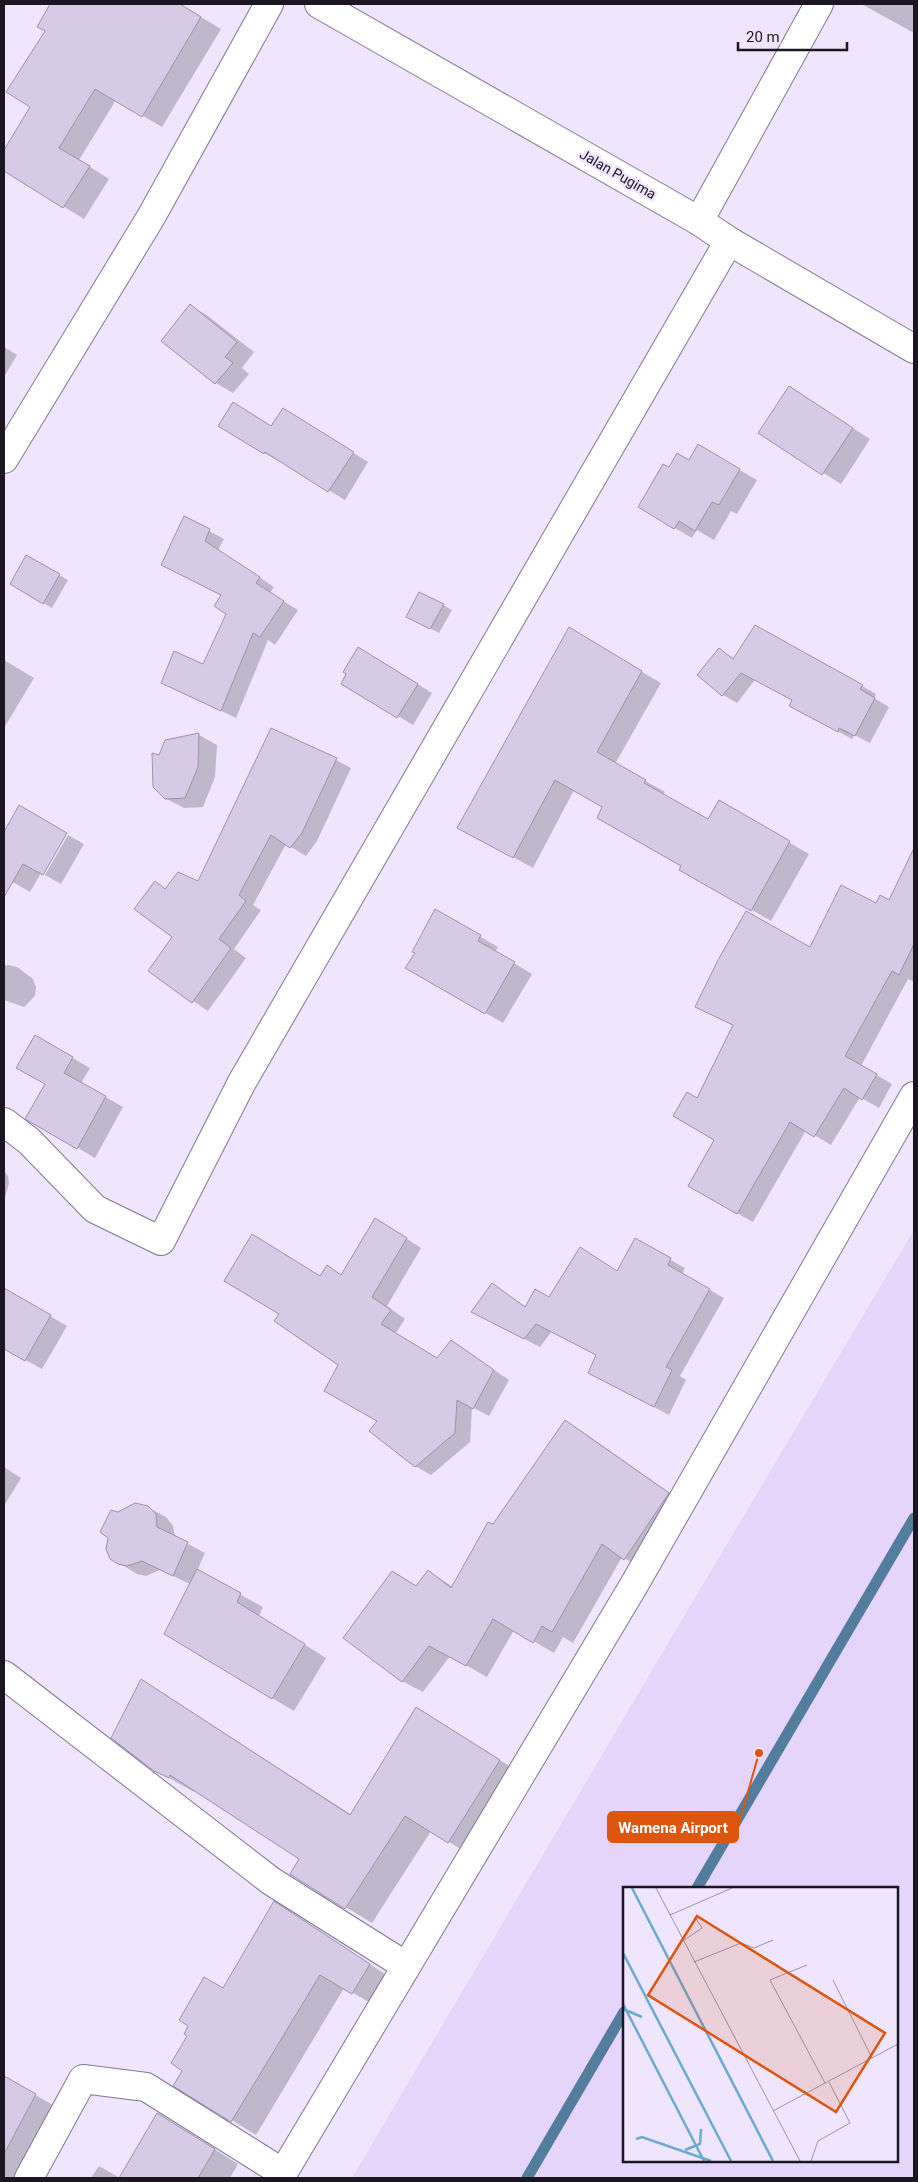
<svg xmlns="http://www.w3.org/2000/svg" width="918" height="2182" viewBox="0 0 918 2182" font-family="Roboto,sans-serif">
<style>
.built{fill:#e5d5fa;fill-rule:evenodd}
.shadow{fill:#0003}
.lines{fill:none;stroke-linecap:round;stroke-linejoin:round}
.stream{stroke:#527d9c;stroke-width:11}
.building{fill:#d6cae7;stroke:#9d91ad}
.minor-casing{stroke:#827791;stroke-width:30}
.tertiary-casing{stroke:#827791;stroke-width:30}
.secondary-casing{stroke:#827791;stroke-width:30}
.minor{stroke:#fff;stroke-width:28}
.tertiary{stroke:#fff;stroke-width:28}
.secondary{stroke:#fff;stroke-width:28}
.labels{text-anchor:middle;stroke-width:5;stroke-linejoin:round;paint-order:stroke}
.street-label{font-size:14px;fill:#1b1621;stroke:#efe5fd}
.inset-river{fill:none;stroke:#6aa9d1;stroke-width:2.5}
.inset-road{fill:none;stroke:#9a92a5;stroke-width:1}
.view{fill:#de560d;fill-opacity:0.15;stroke:#de560d;stroke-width:2.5}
.inset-edge{fill:none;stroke:#1b1621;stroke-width:2.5}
.leader{fill:none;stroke:#de560d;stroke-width:2}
.callout-dot{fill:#de560d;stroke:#efe5fd;stroke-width:2}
.callout{fill:#de560d;stroke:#de560d;stroke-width:2}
.callout-label{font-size:15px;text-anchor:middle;font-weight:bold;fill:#fff}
</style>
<rect width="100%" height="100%" fill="#efe5fd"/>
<!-- built -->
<path class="built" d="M914,1230V2178H352L683,1618ZM624,1888H897V2161H624Z"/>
<!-- shadow -->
<g class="shadow">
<path d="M52,4H179L221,29L162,127L116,100L79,160L109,179L84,219L4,170V152L32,107L46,31L39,26Z"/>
<path d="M861,4H914V33L865,6Z"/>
<path d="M191,306L208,316L254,352L242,368L249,374L233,393L216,383L163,341Z"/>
<path d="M4,347L17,355L4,377Z"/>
<path d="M806,398L870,439L841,484L760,433Z"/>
<path d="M299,419L368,462L345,500L281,461L280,462L264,453L272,428Z"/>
<path d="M698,446L757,480L737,514L731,511L714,540L697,530L692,538L639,507L669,468L689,461Z"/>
<path d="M185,518L224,539L218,550L274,587L270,593L298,610L275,645L268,640L236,718L162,682L204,665L227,614L222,596L177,573Z"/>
<path d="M27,556L68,580L52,608L11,584Z"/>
<path d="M443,605L452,610L439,633L416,621Z"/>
<path d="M569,629L661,683L615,764L665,792L663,795L708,821L719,802L809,854L771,921L681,869L683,866L603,806L574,790L533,868L478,838Z"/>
<path d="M719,649L735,659L862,686L876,694L874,698L889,707L870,743L854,735L852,739L805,713L794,700L755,680L737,703L723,695L698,675Z"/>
<path d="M374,657L432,693L413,725L343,683Z"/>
<path d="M4,660L34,678L4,728Z"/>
<path d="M199,735L217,745L215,777L203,807L184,808L165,798L160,757L166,741Z"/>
<path d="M336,760L351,768L317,841L306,856L286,844L253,905L261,910L234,949L246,958L208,1011L150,971L174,937L155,883L166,889L199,883Z"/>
<path d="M19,807L41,873L30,892L4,877V834Z"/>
<path d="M68,835L84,844L61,884L45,875Z"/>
<path d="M906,867L914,871V982L908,979L861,1066L892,1084L879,1108L860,1097L831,1145L806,1130L753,1222L689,1186L716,1140L697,1099L734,1026L712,1015L877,904L889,902Z"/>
<path d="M436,911L498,947L495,952L532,974L503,1023L407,967L417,953Z"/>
<path d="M8,965L17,967L33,979L36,987L35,996L24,1007L4,1000V966Z"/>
<path d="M36,1037L90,1068L81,1083L123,1107L95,1158L27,1118L46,1084Z"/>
<path d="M4,1171L8,1176L9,1183L4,1202Z"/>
<path d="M390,1228L421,1248L387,1306L405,1319L396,1333L438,1359L451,1341L509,1380L489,1416L472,1407L470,1442L431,1475L415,1466L379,1420L340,1365L321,1277L328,1267L342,1275Z"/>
<path d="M635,1240L685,1268L682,1274L724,1298L680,1376L686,1380L669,1415L604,1381L598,1355L552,1331L540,1347L488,1320L493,1285L526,1307L618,1272Z"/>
<path d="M4,1289L67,1326L42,1369L4,1348Z"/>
<path d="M565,1422L586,1434L688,1506L645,1570L622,1557L573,1643L563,1637L554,1653L514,1630L487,1677L450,1656L423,1692L402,1681L393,1572L417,1586L428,1571L453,1587Z"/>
<path d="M4,1467L21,1478L4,1506Z"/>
<path d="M147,1507L166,1517L173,1526L175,1537L205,1553L197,1571L263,1607L259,1616L326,1658L294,1711L272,1698L190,1584L160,1570L146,1576L137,1574L119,1563L118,1514Z"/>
<path d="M141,1680L352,1815L442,1724L525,1776L474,1857L431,1831L372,1923L291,1874L301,1858L195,1790L194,1792L155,1770Z"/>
<path d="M274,1903L393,1979L376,2006L344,1988L256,2135L175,2085L184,2070L189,2035L224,1989Z"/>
<path d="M4,2077L58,2108L20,2178H4Z"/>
<path d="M158,2114L238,2164L230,2178H91L99,2166L120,2178Z"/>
</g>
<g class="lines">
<!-- stream -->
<g class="stream">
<path d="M697,1888L914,1518"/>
<path d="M527,2178L624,2012"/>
</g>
</g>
<!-- building -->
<g class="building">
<path d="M50,4H180L201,17L142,117L95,89L59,148L90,166L63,208L4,171V150L30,107L6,92L45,31L37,27Z"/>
<path d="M190,304L237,342L225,357L233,363L215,384L161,341Z"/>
<path d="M789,386L853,428L822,475L758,433Z"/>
<path d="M233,402L271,426L283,408L354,452L328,492L265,452L264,454L218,426Z"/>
<path d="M698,444L740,469L719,505L712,502L695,531L679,521L674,529L638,507L663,464L669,467L677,453L689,460Z"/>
<path d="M184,516L210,529L205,541L260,577L256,583L284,601L260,637L253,633L221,711L161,683L174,651L203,664L226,614L214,606L221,595L161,565Z"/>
<path d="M26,555L60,574L43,604L10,584Z"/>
<path d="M419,592L444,604L430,629L406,617Z"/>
<path d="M755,625L863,685L860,689L875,698L855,736L839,728L838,732L789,706L792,700L741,673L722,696L697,675L719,648L733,659Z"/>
<path d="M569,627L642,671L597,752L646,780L644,783L708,819L719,800L790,841L751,911L679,870L681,866L597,818L602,807L555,780L513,858L457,828Z"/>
<path d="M358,647L418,684L397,718L341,684L346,674L343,672Z"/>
<path d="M271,728L337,758L302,833L290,848L271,835L239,895L246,901L219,939L231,948L192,1003L148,971L172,937L134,909L155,881L165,889L178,872L198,881Z"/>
<path d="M199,733L198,767L185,798L165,799L153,787L152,753L159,755L165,740Z"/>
<path d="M19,805L67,833L43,875L23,864L4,897V832Z"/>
<path d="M914,848V944L899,975L892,971L845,1056L877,1074L862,1100L844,1088L814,1137L790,1122L737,1214L688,1186L714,1140L673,1116L687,1092L697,1098L733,1025L695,1007L718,960L746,911L810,947L841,885L876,903L880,895L889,900Z"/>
<path d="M435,909L481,935L478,941L515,962L485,1014L405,968L415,953L412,952Z"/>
<path d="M35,1035L73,1057L64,1073L106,1096L77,1149L25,1119L45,1084L16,1068Z"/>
<path d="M375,1218L407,1238L372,1297L391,1310L381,1324L437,1358L451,1340L494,1370L473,1409L457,1400L455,1433L415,1467L369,1431L377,1421L324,1391L338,1365L274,1321L279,1314L224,1281L252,1234L320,1276L327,1265L341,1275Z"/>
<path d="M635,1238L671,1258L668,1265L710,1289L666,1367L672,1370L654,1407L588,1373L596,1355L536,1324L524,1339L471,1312L492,1283L525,1307L535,1289L549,1297L580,1247L617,1271Z"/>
<path d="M4,1288L51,1315L25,1361L4,1349Z"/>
<path d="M565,1420L669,1493L624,1560L602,1544L552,1632L542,1626L533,1643L493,1619L466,1666L429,1646L402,1682L343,1638L392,1571L416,1586L428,1570L451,1588L488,1522L493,1524Z"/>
<path d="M135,1503L148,1506L156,1514L157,1527L188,1542L173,1576L142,1561L127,1566L118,1564L110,1559L106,1549L108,1538L100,1532L111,1510L118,1512Z"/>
<path d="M197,1569L241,1593L237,1602L305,1644L272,1699L164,1634Z"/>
<path d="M141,1679L350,1815L416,1707L500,1760L448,1843L405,1816L345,1909L290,1874L299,1859L170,1775L169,1778L154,1771L111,1738Z"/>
<path d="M274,1901L370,1964L352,1994L320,1975L231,2122L173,2086L182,2071L171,2063L187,2036L184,2034L188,2026L179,2020L204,1977L223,1988Z"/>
<path d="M4,2076L36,2094L4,2154Z"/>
<path d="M157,2113L215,2149L198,2178H119Z"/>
</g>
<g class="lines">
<!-- minor casing -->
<g class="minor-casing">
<g id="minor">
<path d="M699,221L819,4"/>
<path d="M4,459L151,217L269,4"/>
<path d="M4,1122L29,1141L95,1209L161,1241L242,1082L729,241"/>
<path d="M4,1675L271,1881L406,1966"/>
<path d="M29,2178L83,2079L146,2087L283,2173"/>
</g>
</g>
<!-- tertiary casing -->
<g class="tertiary-casing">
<path id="tertiary" d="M319,4L699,221L729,241L914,349"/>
</g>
<!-- secondary casing -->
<g class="secondary-casing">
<path id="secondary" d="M280,2178L634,1585L914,1096"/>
</g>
<!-- minor -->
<use href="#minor" class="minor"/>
<!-- tertiary -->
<use href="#tertiary" class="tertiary"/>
<!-- secondary -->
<use href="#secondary" class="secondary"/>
</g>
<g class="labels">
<!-- street labels -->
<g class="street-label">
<text transform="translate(618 174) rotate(30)" y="5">Jalan Pugima</text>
</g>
</g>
<!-- overview -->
<g transform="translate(623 1887)">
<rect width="275" height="275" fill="#efe5fd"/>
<path class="inset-river" d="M9,1L150,274M0,66L108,274M0,117L81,274M0,122L19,130M13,252L19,250L88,274M62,263L77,257L78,242"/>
<path class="inset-road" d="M33,1L177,274M47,28L109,1M60,54L79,41L72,30M71,75L118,56L131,61L150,53M184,78L147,93L202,196M210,93L249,171M150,224L275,157M188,274L195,254L227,236L206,195"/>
<path class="view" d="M74,29L262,146L213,225L25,108Z"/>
<rect width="275" height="275" class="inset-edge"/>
</g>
<!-- callouts -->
<path class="leader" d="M759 1753L738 1827"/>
<circle class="callout-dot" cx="759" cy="1753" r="5"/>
<rect class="callout" x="608" y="1812" width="130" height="30" rx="5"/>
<g class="callout-label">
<text x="673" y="1833">Wamena Airport</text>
</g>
<!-- border -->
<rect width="918" height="2182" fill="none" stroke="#1b1621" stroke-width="10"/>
<!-- scale -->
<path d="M738 42v8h109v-8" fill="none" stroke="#1b1621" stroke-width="2.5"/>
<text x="746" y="42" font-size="15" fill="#1b1621" stroke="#efe5fd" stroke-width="4" paint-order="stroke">20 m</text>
</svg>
